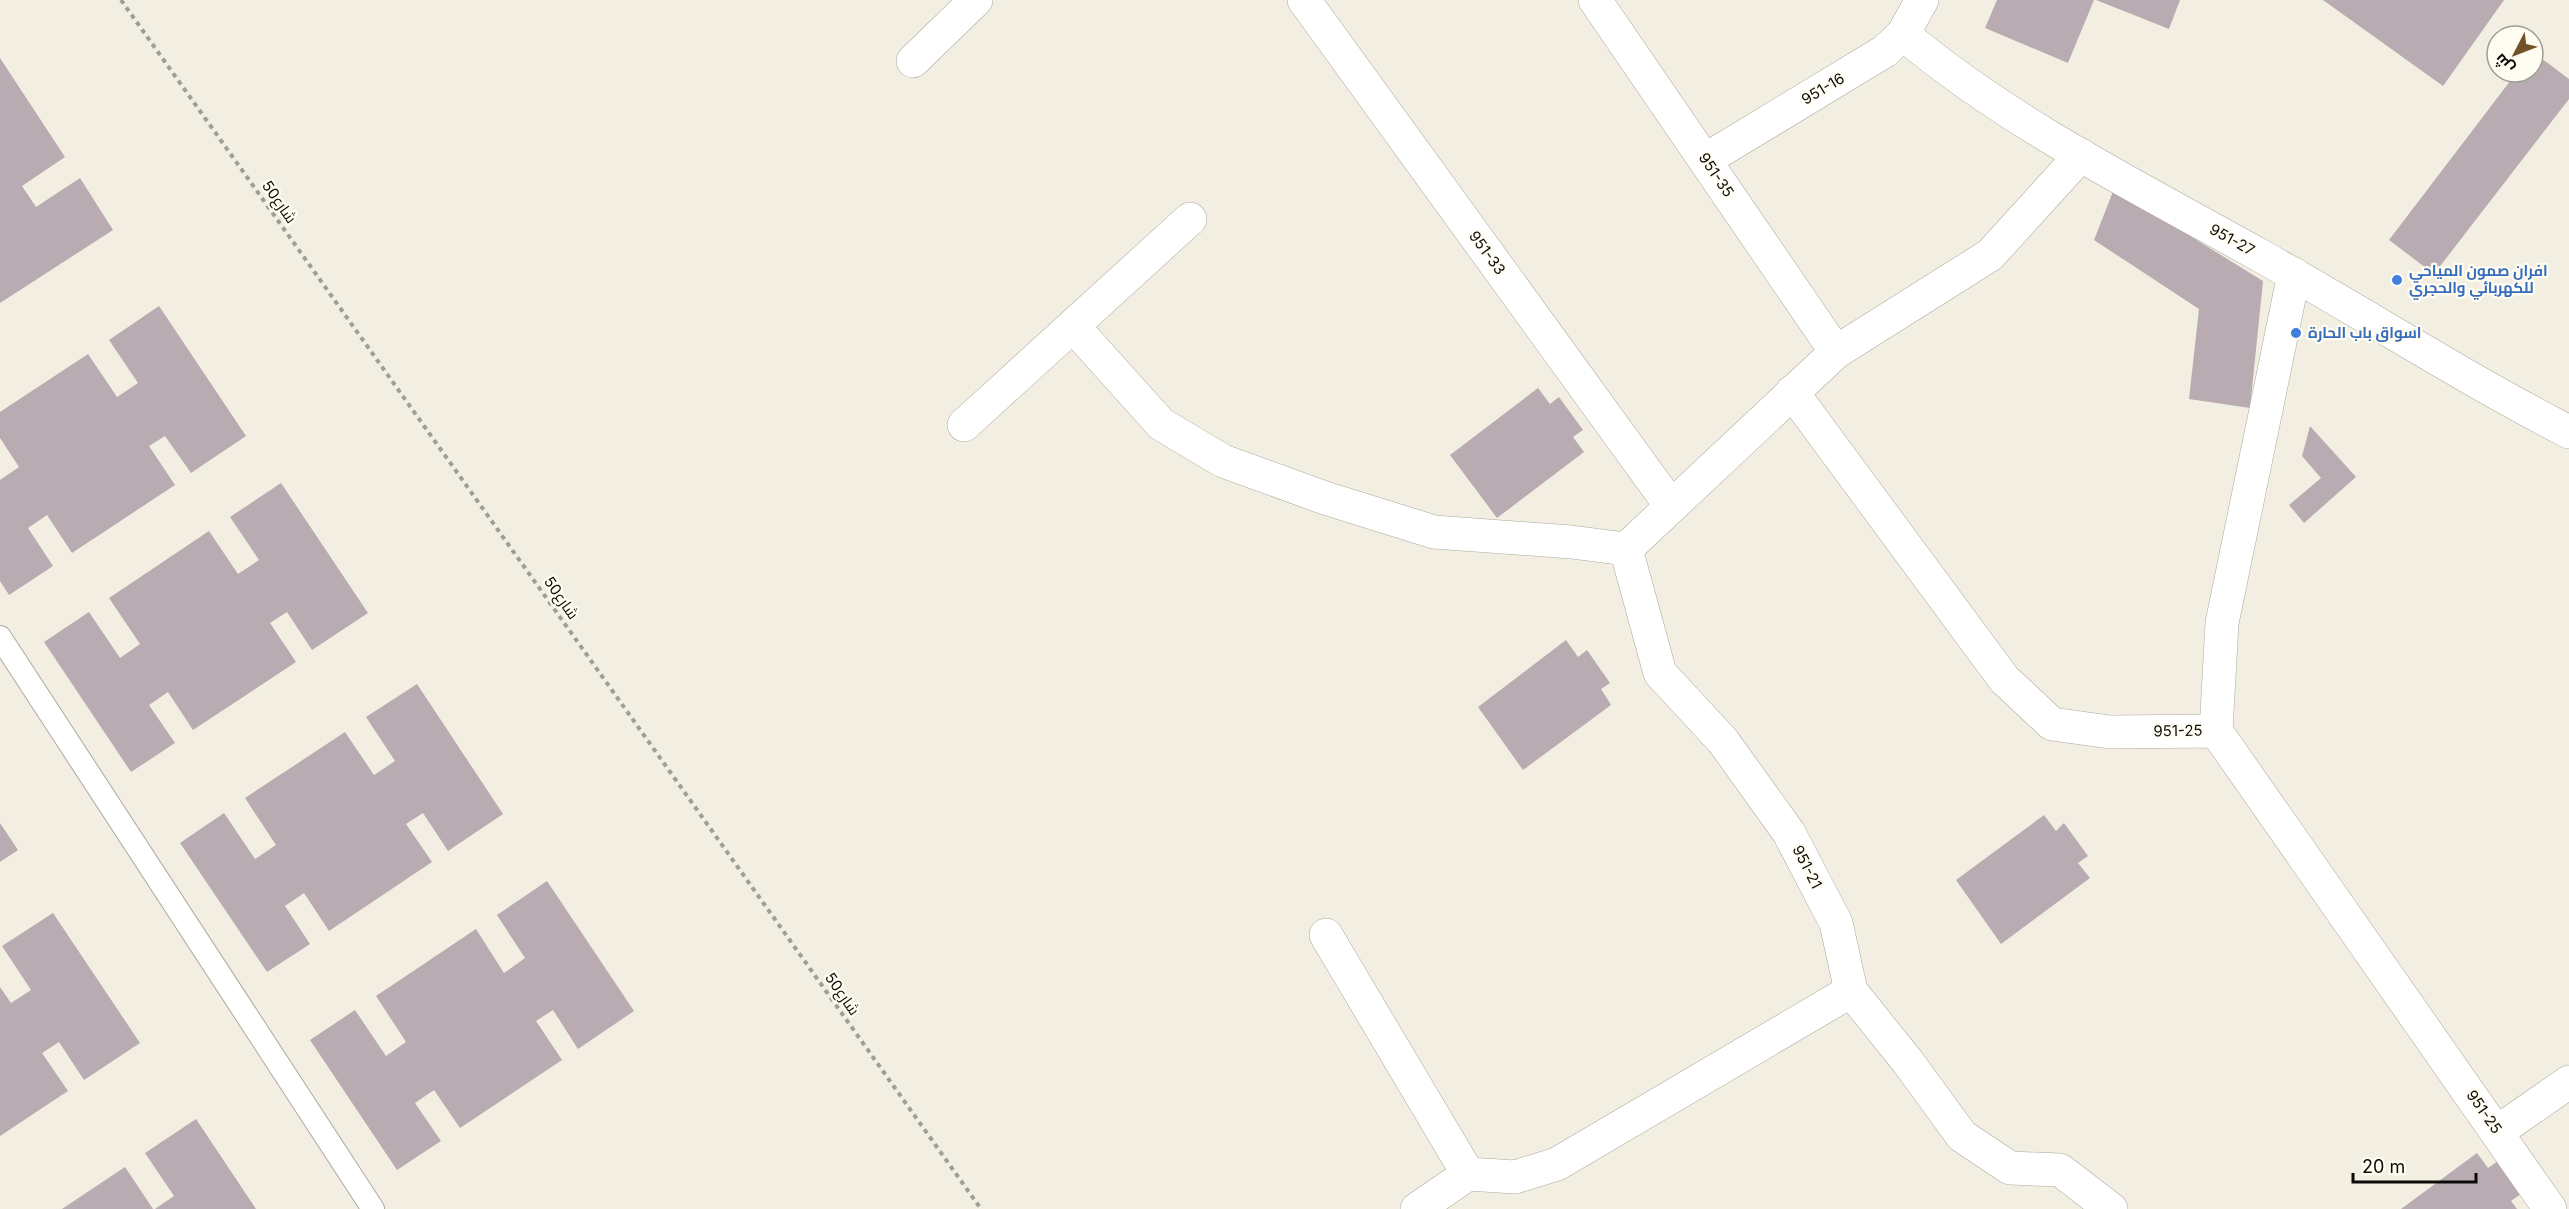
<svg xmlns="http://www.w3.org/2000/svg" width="2569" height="1209" viewBox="0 0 2569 1209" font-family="Inter,Cairo,sans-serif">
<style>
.building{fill:#b8abb1}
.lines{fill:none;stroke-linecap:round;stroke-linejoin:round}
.lane-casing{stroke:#aca99d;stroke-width:24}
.street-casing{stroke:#aca99d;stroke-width:34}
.path{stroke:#a09e94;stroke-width:4;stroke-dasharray:4.5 4.5;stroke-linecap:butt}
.lane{stroke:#fff;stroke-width:22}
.street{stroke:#fff;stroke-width:33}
.shop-dot{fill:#3f7fe0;stroke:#fffcf2;stroke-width:2}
.labels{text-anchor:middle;stroke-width:4.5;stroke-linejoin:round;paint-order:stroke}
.street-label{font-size:15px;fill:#0d0b08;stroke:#fffcf2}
.shop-label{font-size:15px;font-weight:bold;fill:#366cbe;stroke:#fffcf2;text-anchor:start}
</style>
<rect width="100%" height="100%" fill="#f2efe2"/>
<!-- building -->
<g class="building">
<path d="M1997,0H2094L2068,63L1985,28Z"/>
<path d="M2096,0H2180L2169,29Z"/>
<path d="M2323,0H2504L2443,86Z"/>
<path d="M2533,52L2569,79V99L2434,274L2389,240L2517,72H2533Z"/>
<path d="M0,58L65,157L22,186L36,207L80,178L113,230L0,303Z"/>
<path d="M2114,189L2263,281L2250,408L2189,399L2199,309L2094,240Z"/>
<path d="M159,306L246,436L191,473L165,436L149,446L175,485L72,553L47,515L28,528L53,566L9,595L0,581V480L19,467L0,438V412L88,354L117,397L138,383L109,340Z"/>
<path d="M1538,388L1550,404L1559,397L1583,430L1573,437L1584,452L1497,518L1450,455Z"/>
<path d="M2310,426L2356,477L2304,523L2289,505L2321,478L2302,456Z"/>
<path d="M281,483L368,613L312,650L287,612L270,623L296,662L193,730L168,692L149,705L175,743L131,772L44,642L89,612L120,658L140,644L109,598L209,531L238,574L259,560L230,517Z"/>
<path d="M1566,640L1578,657L1587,650L1610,683L1601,689L1611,705L1523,770L1478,707Z"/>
<path d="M417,684L503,814L448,851L423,813L406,824L432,862L329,931L304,893L285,906L310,944L267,972L180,843L224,813L255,859L276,845L245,798L345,732L374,775L395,761L366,717Z"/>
<path d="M2044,815L2056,831L2064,823L2088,856L2078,863L2090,878L2001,944L1956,880Z"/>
<path d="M0,823L18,850L0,862Z"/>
<path d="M547,881L634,1011L578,1049L553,1010L536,1021L562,1060L460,1128L434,1090L415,1103L441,1141L397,1170L310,1040L355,1010L386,1056L406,1042L376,996L476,929L504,973L525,958L497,915Z"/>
<path d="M53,913L140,1043L84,1080L59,1042L42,1053L68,1091L0,1136V987L11,1003L31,990L2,946Z"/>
<path d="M196,1119L256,1209H155L174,1196L145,1153Z"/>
<path d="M2477,1153L2488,1168L2498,1161L2522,1193L2511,1201L2517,1209H2401Z"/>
<path d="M125,1167L153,1209H62Z"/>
</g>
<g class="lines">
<!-- lane casing -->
<g class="lane-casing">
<path id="lane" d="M0,637L373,1209"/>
</g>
<!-- street casing -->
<g class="street-casing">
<g id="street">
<path d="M1304,0L1671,506"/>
<path d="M1595,0L1836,352"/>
<path d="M1903,34C2010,124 2140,188 2261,256C2365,314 2464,378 2569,432"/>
<path d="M913,61L976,0"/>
<path d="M1705,160L1885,51L1903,34L1922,0"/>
<path d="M1073,326L1161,424L1223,461L1325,498L1434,532L1571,542L1626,549"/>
<path d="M1792,392L2004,679L2052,724L2110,732L2216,731L2550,1209"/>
<path d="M964,425L1190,219"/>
<path d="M1626,549L1660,673L1723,741L1789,833L1836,923L1851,991L1908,1062L1962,1136L2010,1168L2060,1170L2111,1209"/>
<path d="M1626,549L1836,352L1990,255L2081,155"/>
<path d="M2216,731L2222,623L2294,274"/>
<path d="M1326,935L1468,1174"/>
<path d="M2497,1132L2569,1082"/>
<path d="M1417,1209L1468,1174L1515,1177L1557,1164L1851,991"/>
</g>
</g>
<!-- path -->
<path class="path" d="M121,0L981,1209"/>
<!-- lane -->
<use href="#lane" class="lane"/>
<!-- street -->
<use href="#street" class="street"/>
</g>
<!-- markers -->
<g class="shop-dot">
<circle cx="2397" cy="280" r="6"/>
<circle cx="2296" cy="333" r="6"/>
</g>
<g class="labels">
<!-- street labels -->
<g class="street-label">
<text transform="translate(1823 89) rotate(-31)" y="5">951-16</text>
<text transform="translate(1716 175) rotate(56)" y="5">951-35</text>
<text transform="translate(279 202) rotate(55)" y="5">شارع50</text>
<text transform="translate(2232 240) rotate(29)" y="5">951-27</text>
<text transform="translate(1487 253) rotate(54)" y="5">951-33</text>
<text transform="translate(561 598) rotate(55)" y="5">شارع50</text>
<text transform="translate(2178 731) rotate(-1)" y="5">951-25</text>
<text transform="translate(1807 867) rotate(63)" y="5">951-21</text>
<text transform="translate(842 994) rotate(55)" y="5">شارع50</text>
<text transform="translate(2484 1112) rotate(55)" y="5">951-25</text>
</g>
<!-- shop labels -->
<g class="shop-label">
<text x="2409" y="276">افران صمون المياحي<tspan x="2409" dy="17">للكهربائي والحجري</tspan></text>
<text x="2308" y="338">اسواق باب الحارة</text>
</g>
</g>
<!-- north arrow -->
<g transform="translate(2515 54) rotate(228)"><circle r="28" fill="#fffcf2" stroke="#9e9c94" stroke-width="1.5"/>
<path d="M0-4.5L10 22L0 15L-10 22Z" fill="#725228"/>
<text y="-9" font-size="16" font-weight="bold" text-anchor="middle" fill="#0d0b08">ش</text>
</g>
<!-- scale -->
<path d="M2353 1173v9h123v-9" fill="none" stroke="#0d0b08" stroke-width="3"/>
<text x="2362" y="1173" font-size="18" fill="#0d0b08" stroke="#fffcf2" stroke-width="4.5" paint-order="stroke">20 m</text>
</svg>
